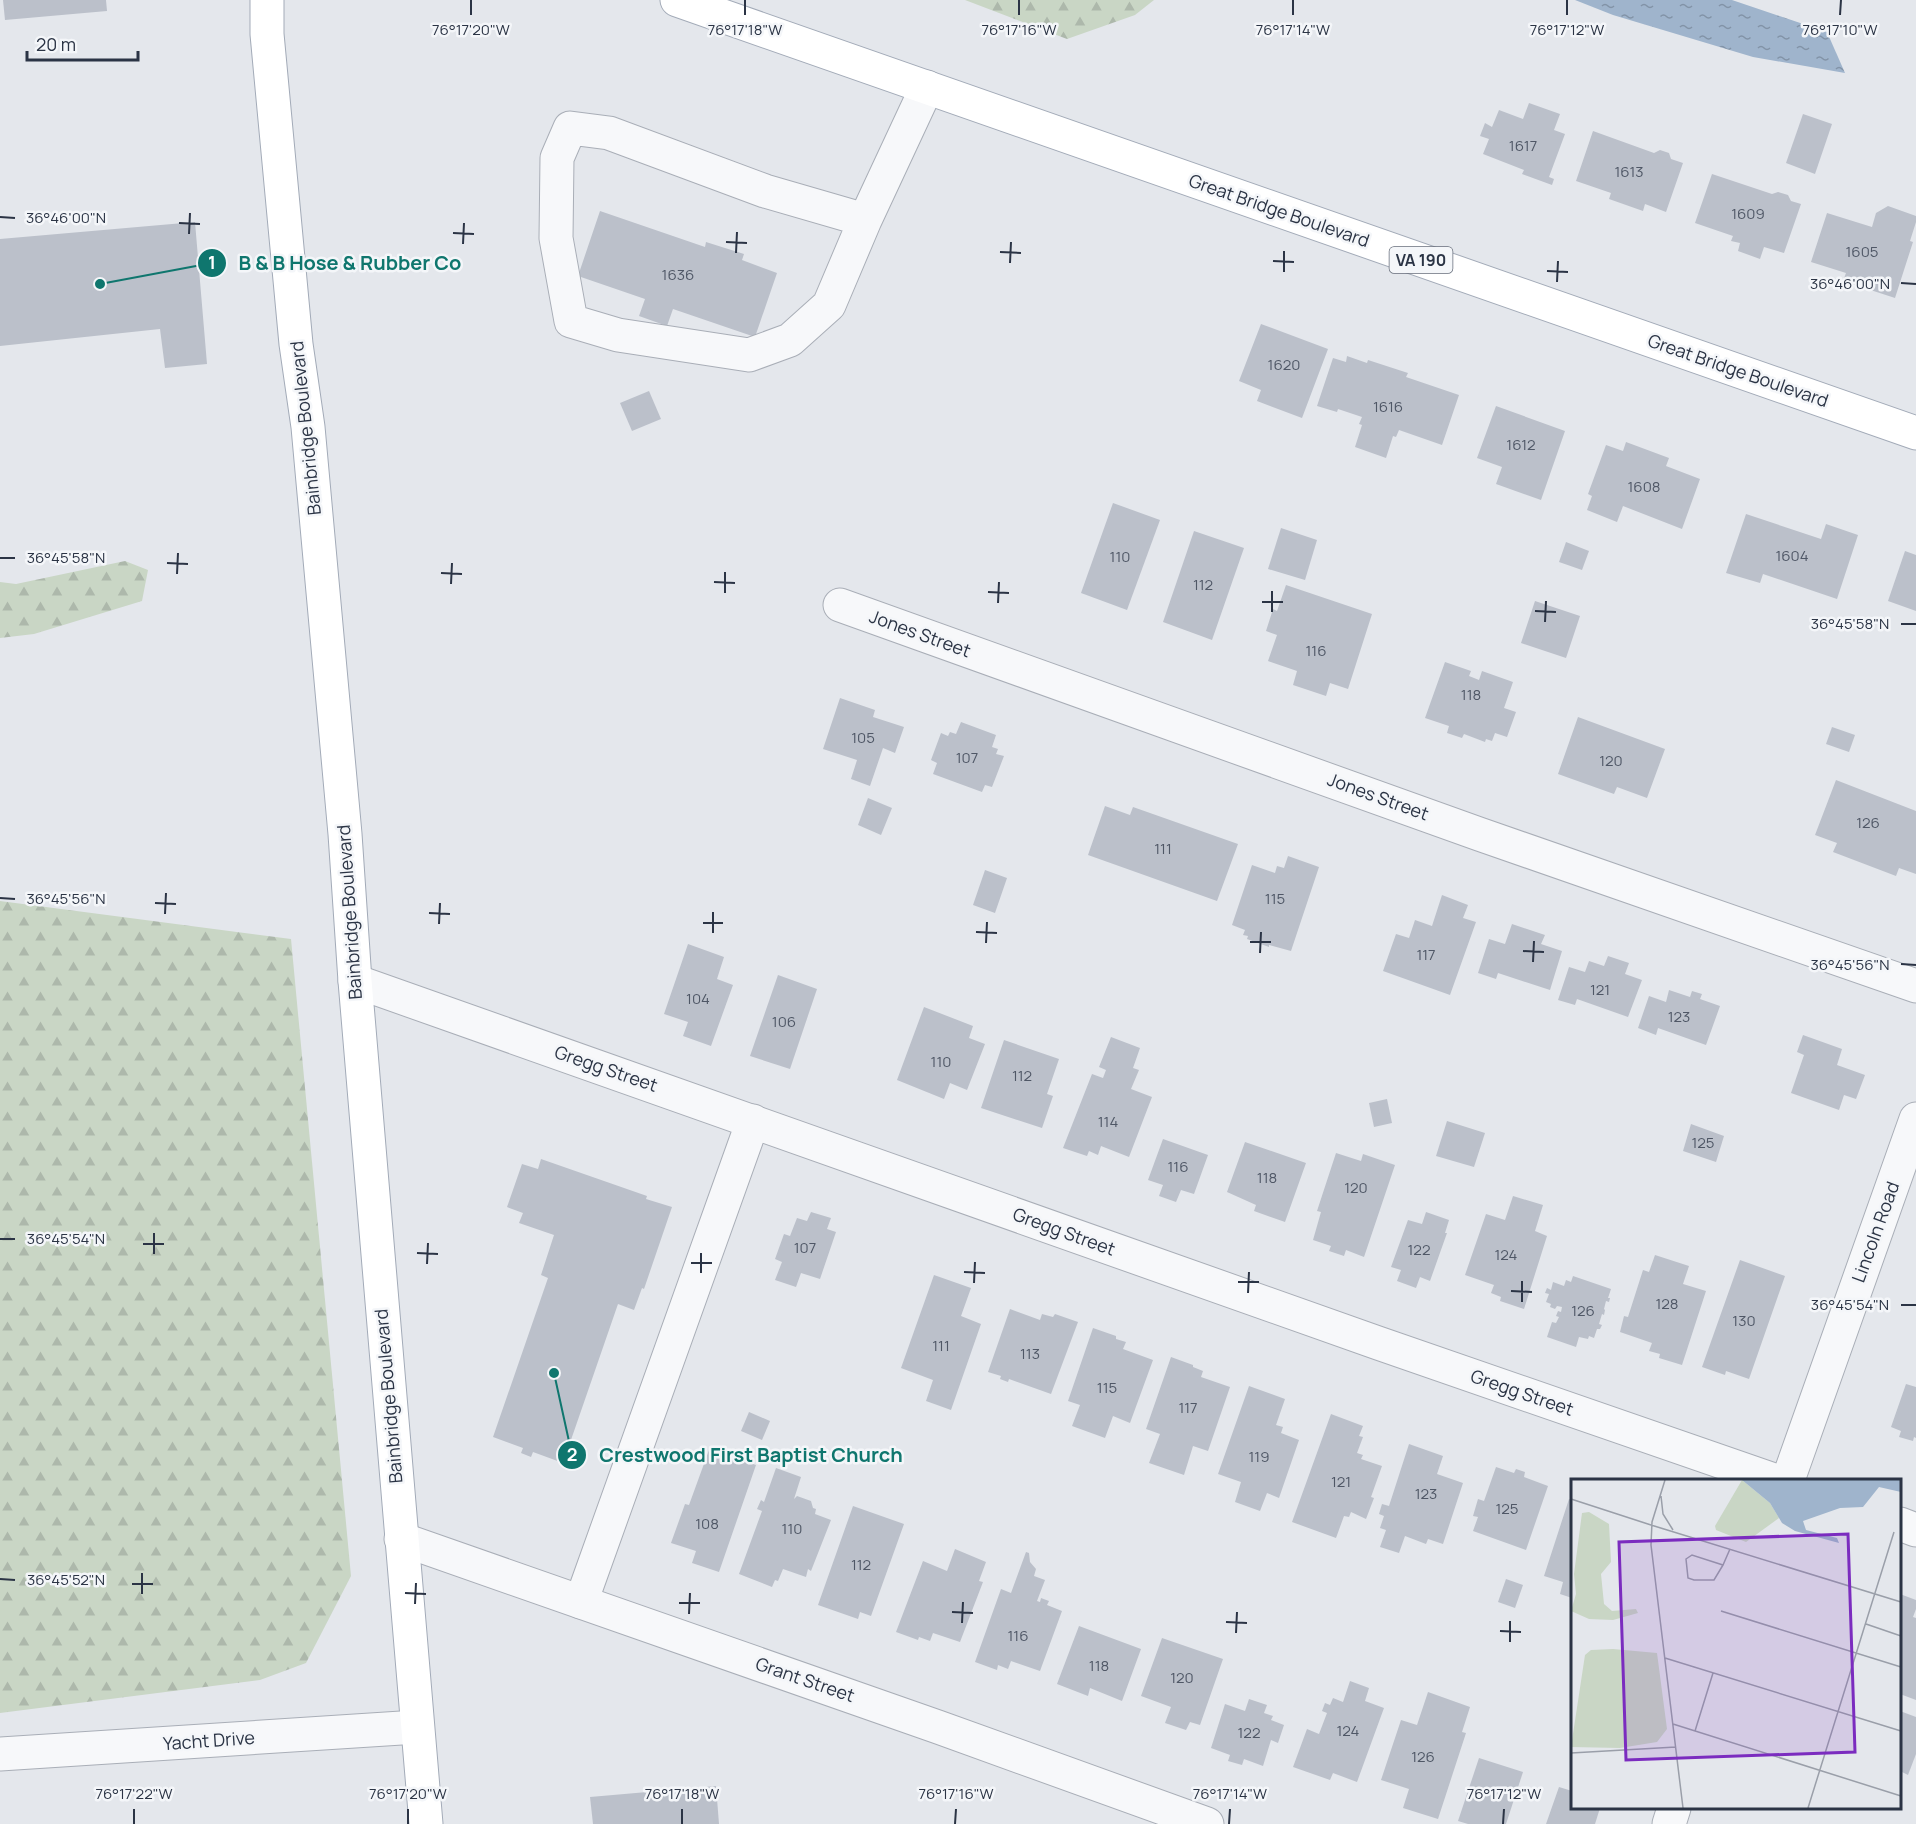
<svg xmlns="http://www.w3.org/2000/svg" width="1916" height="1824" viewBox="0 0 1916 1824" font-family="Manrope,sans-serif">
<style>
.forest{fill:url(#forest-firs)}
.water{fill:url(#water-ripples)}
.building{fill:#bbc0ca}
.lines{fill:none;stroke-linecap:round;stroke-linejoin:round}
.minor-casing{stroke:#a9aeb7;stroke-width:35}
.major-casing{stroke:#a3abb8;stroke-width:35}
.minor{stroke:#f7f8fa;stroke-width:33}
.major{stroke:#fff;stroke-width:33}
.ticks{fill:none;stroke:#2b3445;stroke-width:2}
.labels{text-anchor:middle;stroke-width:5;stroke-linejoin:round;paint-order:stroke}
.number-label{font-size:15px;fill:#4f5766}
.shield{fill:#f4f6f9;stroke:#676e7b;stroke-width:1.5}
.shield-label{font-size:16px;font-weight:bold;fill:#2b3445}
.street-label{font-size:18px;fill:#2b3445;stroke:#f4f6f9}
.inset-road{fill:none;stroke:#9a9fa9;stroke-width:1.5}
.view{fill:#7b2cbf;fill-opacity:0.15;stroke:#7b2cbf;stroke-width:3}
.inset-edge{fill:none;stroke:#2b3445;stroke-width:3}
.ticks-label{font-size:15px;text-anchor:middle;fill:#2b3445;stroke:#f4f6f9;stroke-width:5;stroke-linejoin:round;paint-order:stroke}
.leader{fill:none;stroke:#0f766e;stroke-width:2}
.callout-dot{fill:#0f766e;stroke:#f4f6f9;stroke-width:2}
.mark-label{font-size:18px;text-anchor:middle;font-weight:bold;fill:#fff}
.callout-label{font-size:20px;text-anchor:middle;font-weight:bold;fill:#0f766e;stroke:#f4f6f9;stroke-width:5;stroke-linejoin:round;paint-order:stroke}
</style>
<defs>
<pattern id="forest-firs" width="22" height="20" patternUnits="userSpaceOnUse" patternTransform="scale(1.5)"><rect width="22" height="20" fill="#c9d6c5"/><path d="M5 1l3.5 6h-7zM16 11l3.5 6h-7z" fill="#adb8ab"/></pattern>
<pattern id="water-ripples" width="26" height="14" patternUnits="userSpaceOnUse" patternTransform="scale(1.5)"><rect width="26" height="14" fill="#9fb4cc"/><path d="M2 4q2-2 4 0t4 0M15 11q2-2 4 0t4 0" fill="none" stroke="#8293a7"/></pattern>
</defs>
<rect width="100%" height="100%" fill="#e4e7ec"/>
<!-- forest -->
<g class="forest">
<path d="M965,0H1154L1135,15L1067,39Z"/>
<path d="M125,561L148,570L142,601L34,634L0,638V582L16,584Z"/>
<path d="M0,901L291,939L351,1576L306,1663L260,1680L0,1713Z"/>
</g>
<!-- water -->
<path class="water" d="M1575,0H1732L1827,32L1845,73L1753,57L1613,15Z"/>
<!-- building -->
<g class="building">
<path d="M3,0H106L107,11L5,20Z"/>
<path d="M1529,103L1560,114L1554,130L1565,134L1549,177L1554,179L1552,185L1522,174L1524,170L1483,154L1489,139L1480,136L1485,123L1492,127L1499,110L1523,119Z"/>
<path d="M1803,114L1832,124L1815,174L1786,163Z"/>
<path d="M1593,131L1654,153L1660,150L1669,153L1671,159L1683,163L1666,212L1645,204L1643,211L1609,199L1611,193L1576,181Z"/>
<path d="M1712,174L1772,194L1778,192L1788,195L1791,201L1801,204L1784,253L1764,247L1760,259L1738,251L1740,243L1731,241L1733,236L1695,223Z"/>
<path d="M1888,206L1916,216V222L1910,241L1913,242L1895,298L1843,281L1846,273L1811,262L1827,213L1872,227L1876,213Z"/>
<path d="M600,211L705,247L706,242L744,254L742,260L777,273L755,337L673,309L667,326L639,316L645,299L578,276Z"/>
<path d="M195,222L207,364L165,368L160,329L0,346V239Z"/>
<path d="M1261,324L1328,349L1302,418L1257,401L1261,390L1239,381Z"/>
<path d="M1347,356L1367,363L1368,360L1408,373L1406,377L1459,395L1442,445L1399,430L1396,437L1393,436L1386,458L1355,447L1362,425L1359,424L1362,417L1338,409L1337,412L1317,406L1333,358L1346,362Z"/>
<path d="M649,391L661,419L632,431L620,403Z"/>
<path d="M1496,406L1565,431L1541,500L1496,484L1502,467L1477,458Z"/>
<path d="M1626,442L1669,458L1666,466L1700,479L1682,529L1623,506L1617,522L1587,510L1592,496L1588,494L1606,445L1623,451Z"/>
<path d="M1113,503L1160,520L1127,610L1081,593Z"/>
<path d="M1746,514L1821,539L1826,524L1858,535L1837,599L1763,574L1760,583L1726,573Z"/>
<path d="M1281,528L1317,540L1305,580L1268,569Z"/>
<path d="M1194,531L1244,548L1212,640L1163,622Z"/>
<path d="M1566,542L1589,551L1582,570L1559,562Z"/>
<path d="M1905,551L1916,555V611L1888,601Z"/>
<path d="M1286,585L1372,614L1348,689L1330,683L1326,696L1293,685L1297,671L1268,661L1277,635L1266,631L1273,609L1277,611Z"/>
<path d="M1535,601L1580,616L1566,658L1521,643Z"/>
<path d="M1445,662L1471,671L1469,676L1479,680L1482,671L1513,682L1504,708L1516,712L1507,737L1495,733L1492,741L1486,739L1485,742L1464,734L1462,738L1447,733L1449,726L1425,718Z"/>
<path d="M840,698L875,710L873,717L904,727L895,753L883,748L870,786L851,779L857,760L823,749Z"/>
<path d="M1578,717L1665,749L1647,798L1617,787L1614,794L1558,774Z"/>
<path d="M961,722L996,735L992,747L998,749L996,754L1004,756L992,787L985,785L982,792L933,774L937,763L931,760L941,733L948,736L950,732L956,734Z"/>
<path d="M1832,727L1855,735L1849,752L1826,744Z"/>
<path d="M1836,780L1916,811V874L1899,868L1896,876L1833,852L1837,843L1815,835Z"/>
<path d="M868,798L892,808L881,835L858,825Z"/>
<path d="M1105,806L1130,815L1133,807L1238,844L1217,901L1088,855Z"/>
<path d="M1288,856L1319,867L1291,951L1269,945V947L1247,939L1248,936L1243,935L1245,930L1232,925L1252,865L1275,873L1277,866L1284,868Z"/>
<path d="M985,870L1007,878L995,913L973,905Z"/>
<path d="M1442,895L1468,905L1463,918L1476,922L1450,995L1383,971L1396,934L1409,938L1415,920L1432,926Z"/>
<path d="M1512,924L1545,935L1541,944L1562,951L1550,990L1498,973L1496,979L1478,973L1489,939L1505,944Z"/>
<path d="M688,944L724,957L717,979L733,985L711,1046L683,1036L688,1022L664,1014Z"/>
<path d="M1608,956L1629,963L1625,974L1642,980L1628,1017L1577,999L1575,1005L1558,1000L1569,967L1585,972L1589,961L1604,966Z"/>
<path d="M778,975L817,989L790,1069L750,1056Z"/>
<path d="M1669,990L1690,997L1692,991L1702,994L1700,999L1720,1006L1706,1045L1658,1028L1656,1035L1638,1028L1649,996L1666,1002Z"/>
<path d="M924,1007L973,1026L969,1038L985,1044L967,1090L950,1083L944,1099L897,1080Z"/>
<path d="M1803,1035L1842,1049L1837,1065L1865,1075L1856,1099L1844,1095L1839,1110L1791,1093L1804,1055L1797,1052Z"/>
<path d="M1111,1037L1140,1048L1133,1068L1139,1070L1131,1089L1152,1097L1129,1157L1101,1146L1098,1155L1089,1151L1087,1156L1063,1148L1092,1074L1103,1078L1106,1070L1099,1067Z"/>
<path d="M1004,1040L1059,1059L1047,1094L1053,1096L1042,1128L981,1108Z"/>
<path d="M1387,1099L1392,1123L1374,1127L1369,1103Z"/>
<path d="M1447,1121L1485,1133L1474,1167L1436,1156Z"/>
<path d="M1691,1124L1724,1136L1716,1162L1683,1151Z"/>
<path d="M1163,1139L1208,1155L1194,1194L1181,1190L1176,1202L1159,1196L1163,1185L1148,1180Z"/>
<path d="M1245,1142L1306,1163L1285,1222L1254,1211L1256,1205L1227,1192Z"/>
<path d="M1336,1153L1361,1161L1363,1154L1395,1165L1364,1257L1346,1250L1344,1256L1329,1251L1331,1246L1313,1240L1321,1212L1317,1211Z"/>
<path d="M541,1159L647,1196L646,1199L672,1207L644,1289L642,1288L634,1310L618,1304L563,1463L533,1452L531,1457L521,1453L523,1448L493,1437L548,1278L541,1275L554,1235L519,1223L523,1213L507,1207L522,1164L538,1169Z"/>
<path d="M1513,1196L1543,1205L1535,1231L1547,1236L1524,1309L1500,1301L1501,1297L1491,1293L1494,1285L1465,1275L1486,1214L1505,1220Z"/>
<path d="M811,1212L831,1218L827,1229L836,1232L820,1279L801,1273L796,1287L775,1280L782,1262L775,1259L784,1234L790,1236L797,1218L807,1221Z"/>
<path d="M1426,1212L1449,1220L1445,1233H1447L1430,1281L1420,1277L1416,1288L1397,1281L1401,1270L1391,1267L1408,1220L1422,1224Z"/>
<path d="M1655,1255L1689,1266L1683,1284L1706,1291L1682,1365L1659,1358L1660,1354L1649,1351L1652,1343L1620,1332L1624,1316L1628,1317L1643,1270L1649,1272Z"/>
<path d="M1740,1260L1785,1276L1749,1379L1726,1371L1725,1375L1702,1367Z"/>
<path d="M934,1275L971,1288L961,1316L981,1324L951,1410L926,1401L933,1380L901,1368Z"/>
<path d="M1573,1276L1611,1289L1608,1298H1610L1609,1302L1606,1301L1604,1309L1605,1310L1604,1315L1602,1314L1599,1324L1602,1325L1600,1329H1597L1594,1338L1589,1336L1588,1339L1579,1337L1576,1347L1547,1337L1552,1322L1556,1323L1559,1317L1556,1316L1558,1311L1561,1312L1562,1307L1557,1306L1555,1309L1550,1307L1551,1304L1546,1302L1549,1294L1545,1293L1547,1288L1551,1290L1553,1282L1564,1286L1566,1280L1571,1282Z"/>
<path d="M1010,1309L1040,1320L1042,1314L1053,1317L1055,1314L1078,1322L1051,1394L1009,1379L1008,1382L1000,1379L1001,1376L988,1372Z"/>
<path d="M1093,1328L1116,1336V1339L1126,1342L1123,1349L1153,1360L1130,1423L1113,1416L1105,1438L1072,1426L1080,1405L1068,1401Z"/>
<path d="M1171,1357L1193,1365V1367L1203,1371L1201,1377L1230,1387L1208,1451L1193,1446L1184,1475L1149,1463L1160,1434L1146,1429Z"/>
<path d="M1906,1384L1916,1387V1438L1914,1437L1913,1441L1899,1437L1901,1431L1891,1427Z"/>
<path d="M1249,1386L1285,1399L1276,1425L1283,1427L1281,1433L1299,1440L1279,1498L1267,1493L1260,1511L1235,1502L1241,1482L1218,1474Z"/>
<path d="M749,1412L770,1421L762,1440L741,1431Z"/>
<path d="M1331,1414L1363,1426L1359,1436L1363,1437L1357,1453L1363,1455L1361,1459L1382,1466L1371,1497L1374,1498L1366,1519L1351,1512L1349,1517L1344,1516L1336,1538L1292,1522Z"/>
<path d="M1409,1444L1443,1456L1437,1474L1463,1483L1443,1544L1428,1539L1426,1544L1405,1536L1399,1553L1380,1547L1386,1530L1380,1528L1384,1516L1379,1514L1382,1504L1389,1506Z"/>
<path d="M709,1450L756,1465L719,1572L692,1563L696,1551L671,1543L685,1504L689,1505Z"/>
<path d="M1496,1467L1514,1473L1516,1469L1525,1472L1524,1477L1548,1486L1526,1550L1473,1531L1478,1517L1473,1516L1478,1499L1484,1501Z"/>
<path d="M776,1468L801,1477L794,1499L797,1496L811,1501L813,1508L816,1509L815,1514L831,1520L811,1571L808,1569L806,1577L783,1569L778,1581L775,1580L772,1587L739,1574L762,1511L757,1509L761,1500L764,1502Z"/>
<path d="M1569,1499L1572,1500V1598L1560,1594L1563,1582L1544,1576Z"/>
<path d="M853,1506L904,1524L871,1616L860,1612L858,1619L818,1605Z"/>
<path d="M955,1549L986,1562L979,1581L983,1582L960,1642L933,1633L930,1641L919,1637L918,1640L896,1632L923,1561L947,1571Z"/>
<path d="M1026,1552L1029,1553L1030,1562L1036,1569L1034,1576L1045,1580L1037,1601L1040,1602L1041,1598L1049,1601L1047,1605L1062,1611L1040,1671L1011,1661L1008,1669L998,1665L997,1670L975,1662L1001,1589L1011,1593Z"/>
<path d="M1506,1579L1523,1585L1515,1608L1498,1602Z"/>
<path d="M1900,1594L1916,1600V1609L1913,1617L1916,1618V1700L1900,1694Z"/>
<path d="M1079,1626L1141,1649L1122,1701L1090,1688L1088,1696L1057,1684Z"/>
<path d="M1162,1638L1223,1659L1200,1725L1190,1722L1186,1730L1165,1723L1171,1707L1141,1696Z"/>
<path d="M1350,1681L1369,1688L1365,1701L1384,1708L1357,1782L1333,1773L1330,1780L1293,1767L1307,1729L1319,1734L1327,1713L1322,1711L1325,1703L1330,1705L1333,1698L1343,1702Z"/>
<path d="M1428,1692L1470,1707L1462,1732L1466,1733L1438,1819L1403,1808L1409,1789L1381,1780L1401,1720L1417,1725Z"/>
<path d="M1249,1699L1267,1705L1264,1713L1273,1716L1271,1720L1284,1725L1278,1743L1271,1740L1263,1766L1244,1759L1242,1765L1228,1761L1230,1755L1211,1748L1225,1704L1245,1711Z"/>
<path d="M1900,1711L1916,1717V1754L1908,1775L1900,1771Z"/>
<path d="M1479,1758L1523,1772L1506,1824H1468L1458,1821Z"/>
<path d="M716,1786L719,1824H593L590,1797Z"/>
<path d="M1559,1787L1572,1791V1808H1600L1595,1824H1546Z"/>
</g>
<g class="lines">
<!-- minor casing -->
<g class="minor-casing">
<g id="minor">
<path d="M865,220L829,305L790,340L749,355L618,335L571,321L556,238L557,158L570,128L609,133L765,191L865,220L927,87"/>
<path d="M840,605L1479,834L1916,986"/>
<path d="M355,981L1378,1343L1774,1480"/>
<path d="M1788,1480L1916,1119"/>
<path d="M1900,1524L1916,1530"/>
<path d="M401,1539L938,1727L1207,1824"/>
<path d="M581,1602L753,1121"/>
<path d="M0,1754L417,1727"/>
<path d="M1669,1824L1674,1808"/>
</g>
</g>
<!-- major casing -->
<g class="major-casing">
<g id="major">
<path d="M267,0V34L296,344L308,427L345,834L355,981L426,1824"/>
<path d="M677,0L1916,433"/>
</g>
</g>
<!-- minor -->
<use href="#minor" class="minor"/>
<!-- major -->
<use href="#major" class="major"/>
</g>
<!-- ticks -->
<path class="ticks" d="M471,15V0M745,15V0M1019,15V0M1293,15V0M1567,15V0M1840,15L1841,0M0,217L15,218M179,223L200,224M453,233L474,234M189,234L190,213M726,242L747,243M463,244L464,223M1000,252L1021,253M736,253L737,232M1273,261L1294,262M1010,263L1011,242M1547,271L1568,272M1284,272V251M1557,282L1558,261M1901,283L1916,284M0,558H15M167,563L188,564M441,573L462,574M177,574L178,553M714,582L735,583M451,584L452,563M988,592L1009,593M725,593V572M1262,602H1283M998,603L999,582M1535,611L1556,612M1272,612V591M1545,622L1546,601M1901,624H1916M0,898L15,899M155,903L176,904M429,913L450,914M165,914L166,893M703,923H723M439,924L440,903M976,932L997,933M713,933V912M1250,942H1271M986,943L987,922M1523,951L1544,952M1260,953L1261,932M1533,962L1534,941M1901,964L1916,965M0,1239H15M143,1244H164M417,1253L438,1254M154,1254V1233M691,1263H712M427,1264L428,1243M964,1272L985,1273M701,1273V1253M1238,1282H1259M974,1283L975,1262M1511,1291L1532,1292M1248,1293L1249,1272M1522,1302V1281M1901,1305H1916M0,1579L15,1580M132,1584H153M405,1593L426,1594M142,1594V1573M679,1603H700M415,1604L416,1583M952,1612L973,1613M689,1614L690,1593M1226,1622L1247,1623M962,1623L963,1602M1500,1631L1521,1632M1236,1633L1237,1612M1510,1642V1621M134,1824V1809M408,1824V1809M682,1824V1809M955,1824L956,1809M1229,1824L1230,1809M1503,1824L1504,1809"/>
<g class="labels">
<!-- number labels -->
<g class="number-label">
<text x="1523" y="151">1617</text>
<text x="1629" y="177">1613</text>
<text x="1748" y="219">1609</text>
<text x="1862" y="257">1605</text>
<text x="678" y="280">1636</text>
<text x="1284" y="370">1620</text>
<text x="1388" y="412">1616</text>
<text x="1521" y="450">1612</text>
<text x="1644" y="492">1608</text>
<text x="1792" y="561">1604</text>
<text x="1120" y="562">110</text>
<text x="1203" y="590">112</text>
<text x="1316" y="656">116</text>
<text x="1471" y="700">118</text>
<text x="863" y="743">105</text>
<text x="967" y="763">107</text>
<text x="1611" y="766">120</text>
<text x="1868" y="828">126</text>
<text x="1163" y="854">111</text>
<text x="1275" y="904">115</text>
<text x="1426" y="960">117</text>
<text x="1600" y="995">121</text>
<text x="698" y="1004">104</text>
<text x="1679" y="1022">123</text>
<text x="784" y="1027">106</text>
<text x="941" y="1067">110</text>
<text x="1022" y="1081">112</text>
<text x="1108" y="1127">114</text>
<text x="1703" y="1148">125</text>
<text x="1178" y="1172">116</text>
<text x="1267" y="1183">118</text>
<text x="1356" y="1193">120</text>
<text x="805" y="1253">107</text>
<text x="1419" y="1255">122</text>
<text x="1506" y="1260">124</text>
<text x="1667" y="1309">128</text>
<text x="1583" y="1316">126</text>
<text x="1744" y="1326">130</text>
<text x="941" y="1351">111</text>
<text x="1030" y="1359">113</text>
<text x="1107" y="1393">115</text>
<text x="1188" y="1413">117</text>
<text x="1259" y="1462">119</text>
<text x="1341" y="1487">121</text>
<text x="1426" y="1499">123</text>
<text x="1507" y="1514">125</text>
<text x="707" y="1529">108</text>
<text x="792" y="1534">110</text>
<text x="861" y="1570">112</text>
<text x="1018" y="1641">116</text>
<text x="1099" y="1671">118</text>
<text x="1182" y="1683">120</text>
<text x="1348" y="1736">124</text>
<text x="1249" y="1738">122</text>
<text x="1423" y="1762">126</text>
</g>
<!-- shield labels -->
<rect class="shield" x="1389.5" y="247" width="63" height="26" rx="4.5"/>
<g class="shield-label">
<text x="1421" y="266">VA 190</text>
</g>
<!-- street labels -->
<g class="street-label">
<text transform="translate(1279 211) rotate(19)" y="6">Great Bridge Boulevard</text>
<text transform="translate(1738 371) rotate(19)" y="6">Great Bridge Boulevard</text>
<text transform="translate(306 428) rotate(-96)" y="6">Bainbridge Boulevard</text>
<text transform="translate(920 634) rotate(20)" y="6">Jones Street</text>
<text transform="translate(1378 797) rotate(20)" y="6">Jones Street</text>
<text transform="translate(350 912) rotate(-94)" y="6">Bainbridge Boulevard</text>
<text transform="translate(606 1069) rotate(19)" y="6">Gregg Street</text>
<text transform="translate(1064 1232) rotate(20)" y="6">Gregg Street</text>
<text transform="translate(1876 1232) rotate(-70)" y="6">Lincoln Road</text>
<text transform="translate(1522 1393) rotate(19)" y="6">Gregg Street</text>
<text transform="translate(389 1396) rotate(-95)" y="6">Bainbridge Boulevard</text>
<text transform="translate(805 1680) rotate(19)" y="6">Grant Street</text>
<text transform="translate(209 1741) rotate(-4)" y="6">Yacht Drive</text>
</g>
</g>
<!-- overview -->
<g transform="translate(1571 1479)">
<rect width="330" height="330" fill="#e4e7ec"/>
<path d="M171,1L199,24L208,39L175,63L145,51L144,47ZM18,33L38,45L40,83L30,95L33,125L41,132L65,130L67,134L42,141L18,140L0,132L5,115L3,95L11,34ZM42,170L86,174L96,250L86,263L49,269L0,268L14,176L20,171Z" fill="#c9d6c5"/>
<path d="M171,1H330V13L308,8L292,28L269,29L232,42L235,51L266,59L268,64L224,52L211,44L199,24Z" fill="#9fb4cc"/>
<path class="inset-road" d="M94,1L81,43L80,66L112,329M90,17L92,35L102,51M0,20L80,46M80,46L330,123M152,86L143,101H123L117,99L115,80L121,76L152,86L159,70M150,132L330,188M295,145L330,157M94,179L330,252M102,245L330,317M124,252L142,194M0,274L105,268M237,329L323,53"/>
<path class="view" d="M277,55L284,273L55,281L48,63Z"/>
<rect width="330" height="330" class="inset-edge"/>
</g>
<g class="ticks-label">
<text x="471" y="35">76°17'20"W</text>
<text x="745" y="35">76°17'18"W</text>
<text x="1019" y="35">76°17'16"W</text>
<text x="1293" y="35">76°17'14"W</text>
<text x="1567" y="35">76°17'12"W</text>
<text x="1840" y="35">76°17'10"W</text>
<text x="66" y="223">36°46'00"N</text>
<text x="1850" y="289">36°46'00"N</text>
<text x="66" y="563">36°45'58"N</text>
<text x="1850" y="629">36°45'58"N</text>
<text x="66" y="904">36°45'56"N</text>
<text x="1850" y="970">36°45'56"N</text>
<text x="66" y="1244">36°45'54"N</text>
<text x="1850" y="1310">36°45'54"N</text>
<text x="66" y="1585">36°45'52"N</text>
<text x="134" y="1799">76°17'22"W</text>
<text x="408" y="1799">76°17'20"W</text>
<text x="682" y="1799">76°17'18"W</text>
<text x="956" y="1799">76°17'16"W</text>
<text x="1230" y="1799">76°17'14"W</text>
<text x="1504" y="1799">76°17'12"W</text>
</g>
<!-- callouts -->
<path class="leader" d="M100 284L212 263M554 1373L572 1455"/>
<g class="callout-dot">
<circle cx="100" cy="284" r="6"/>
<circle cx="554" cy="1373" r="6"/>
<circle cx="212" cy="263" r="15"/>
<circle cx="572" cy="1455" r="15"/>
</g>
<g class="mark-label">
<text x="212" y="269">1</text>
<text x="572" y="1461">2</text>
</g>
<g class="callout-label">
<text x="350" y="270">B &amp; B Hose &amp; Rubber Co</text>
<text x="751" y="1462">Crestwood First Baptist Church</text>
</g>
<!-- scale -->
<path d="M27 51v9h111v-9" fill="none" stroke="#2b3445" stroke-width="3"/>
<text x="36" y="51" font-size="18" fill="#2b3445" stroke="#f4f6f9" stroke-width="4.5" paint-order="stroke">20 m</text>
</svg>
